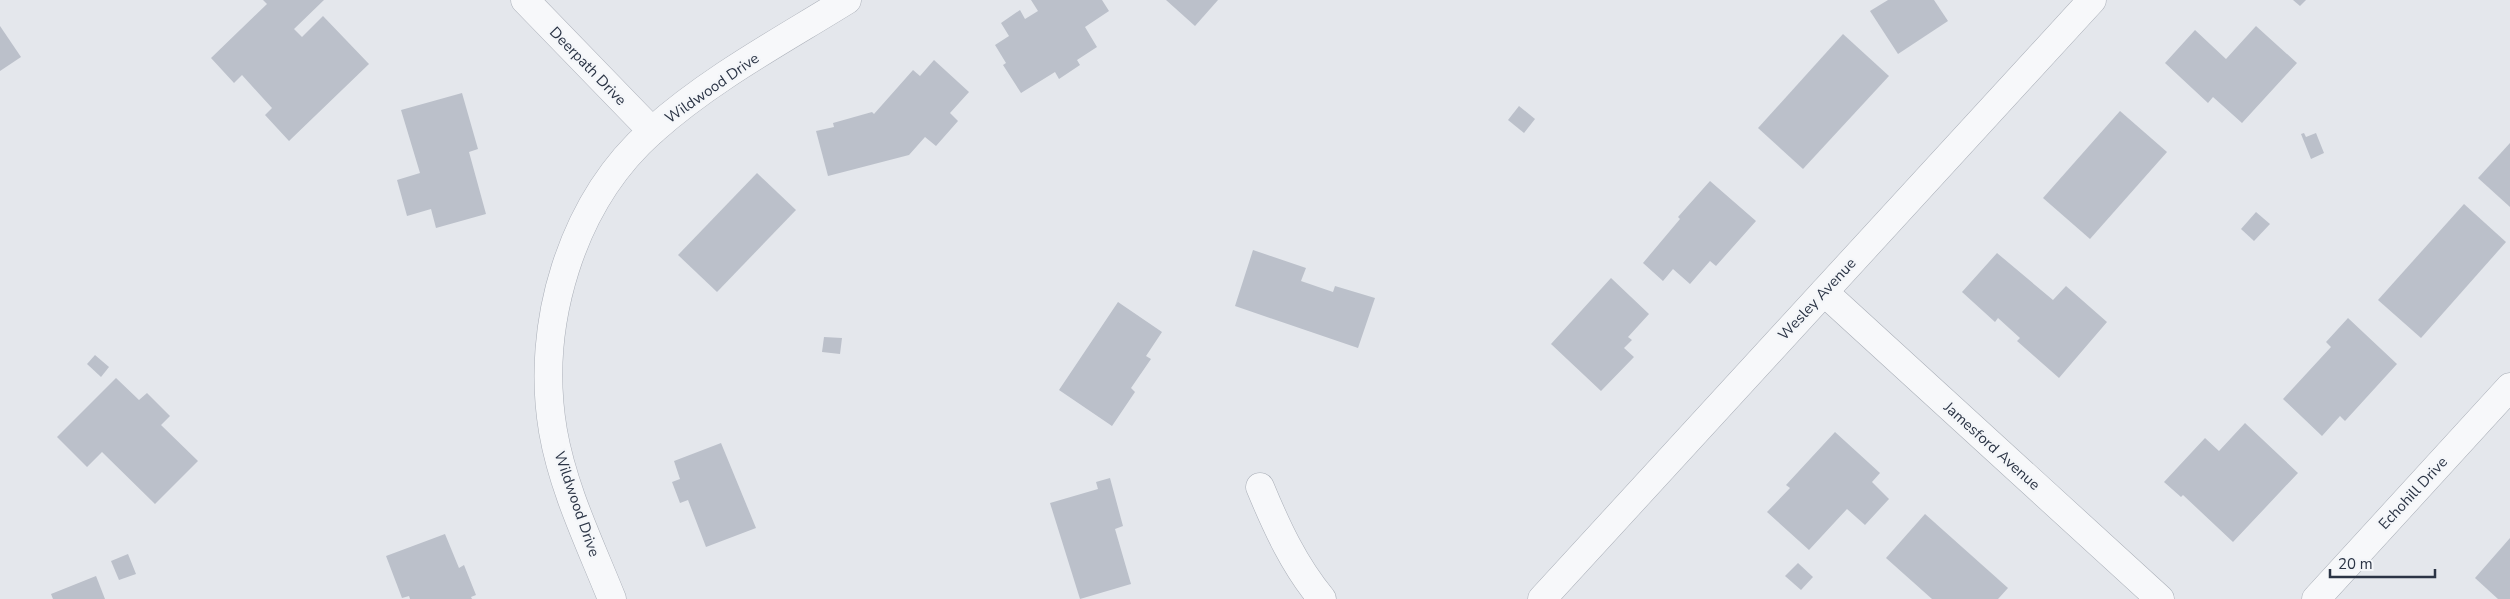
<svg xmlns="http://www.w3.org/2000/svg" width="2510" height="599" viewBox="0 0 2510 599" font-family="'Nunito Sans',sans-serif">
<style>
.building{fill:#bbc0ca}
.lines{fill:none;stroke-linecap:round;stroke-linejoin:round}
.minor-casing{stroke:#a9aeb7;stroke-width:29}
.minor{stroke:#f7f8fa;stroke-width:28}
.labels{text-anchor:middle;stroke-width:4.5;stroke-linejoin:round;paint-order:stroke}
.street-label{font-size:15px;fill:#2b3445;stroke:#f4f6f9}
</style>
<rect width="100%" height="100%" fill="#e4e7ec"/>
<!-- building -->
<g class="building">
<path d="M263,0H324L294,29L302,37L323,16L369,64L289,141L265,115L272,108L242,75L234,83L211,58L267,4Z"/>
<path d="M1031,0H1102L1109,11L1085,27L1097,47L1077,60L1080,65L1059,79L1055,72L1021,93L1003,65L1006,63L995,45L1009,36L1001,23L1020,10L1025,19L1038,11Z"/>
<path d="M1166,0H1218L1195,26Z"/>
<path d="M1888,0H1934L1948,21L1898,54L1870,11Z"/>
<path d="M2293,0H2306L2300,6Z"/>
<path d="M0,26L21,57L0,71Z"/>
<path d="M2256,26L2297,63L2242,123L2213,97L2208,103L2165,63L2195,30L2226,59Z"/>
<path d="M1843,34L1889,76L1803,169L1758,128Z"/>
<path d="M934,60L969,92L950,113L958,121L936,146L925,137L909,155L828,176L816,131L834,127L833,123L872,112L874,114L913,70L920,76Z"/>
<path d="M462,93L478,149L469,152L486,214L436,228L431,209L407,216L397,180L420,173L401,110Z"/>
<path d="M1519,106L1535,119L1524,133L1508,120Z"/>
<path d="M2120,111L2167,152L2090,239L2043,198Z"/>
<path d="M2304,133L2306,137L2316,133L2324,153L2311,159L2301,134Z"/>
<path d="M2510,143V207L2478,178Z"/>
<path d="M757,173L796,210L717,292L678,255Z"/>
<path d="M1710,181L1756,221L1716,266L1710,261L1690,284L1673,269L1663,281L1643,263L1680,219L1678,217Z"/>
<path d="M2464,204L2506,242L2421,338L2378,300Z"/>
<path d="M2256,212L2270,224L2254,241L2241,229Z"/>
<path d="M1253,250L1306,268L1301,281L1333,292L1335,286L1375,298L1358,348L1235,306Z"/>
<path d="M1997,253L2053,300L2066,286L2107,322L2059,378L2017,341L2020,338L1998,318L1995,322L1962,292Z"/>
<path d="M1611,278L1649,314L1628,337L1632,340L1624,348L1634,357L1601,391L1551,344Z"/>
<path d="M1118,302L1162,332L1146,356L1151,359L1131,388L1135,392L1112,426L1059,390Z"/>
<path d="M2348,318L2397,364L2345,421L2340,416L2322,436L2283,399L2331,347L2326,342Z"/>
<path d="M824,337L842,338L840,354L822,352Z"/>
<path d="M95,355L109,367L101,377L87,364Z"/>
<path d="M116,378L139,400L147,393L170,416L161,425L198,461L155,504L102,452L87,467L57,437Z"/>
<path d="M2245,423L2298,473L2233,542L2183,495L2181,497L2164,482L2205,438L2219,451Z"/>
<path d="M1835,432L1880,473L1872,482L1889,499L1865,525L1847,509L1809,550L1767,512L1790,488L1786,485Z"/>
<path d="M721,443L756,528L706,547L688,500L680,503L672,482L680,479L674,461Z"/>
<path d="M1110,478L1123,526L1115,529L1131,584L1080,599L1050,503L1098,489L1096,482Z"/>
<path d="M1925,514L2008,588L1998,599H1932L1886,558Z"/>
<path d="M445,534L459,568L464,565L476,595L471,597L472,599H410L409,596L402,598L386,556Z"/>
<path d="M2510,538V599H2498L2475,578Z"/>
<path d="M128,554L136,574L119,580L111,561Z"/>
<path d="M1798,563L1813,577L1801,590L1785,576Z"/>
<path d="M96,576L105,599H53L51,594Z"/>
</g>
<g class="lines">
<!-- minor casing -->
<g class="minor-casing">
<g id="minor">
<path d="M525,0L652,131"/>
<path d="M1824,292L2160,599"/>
<path d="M1260,487C1277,528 1294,565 1322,599"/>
<path d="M612,599C590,544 563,489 553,431C535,325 571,203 652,131C710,79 781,41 847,0"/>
<path d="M1542,599L2092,0"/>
<path d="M2316,599L2510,387"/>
</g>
</g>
<!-- minor -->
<use href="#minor" class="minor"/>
</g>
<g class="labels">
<!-- street labels -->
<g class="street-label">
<text transform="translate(588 66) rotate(46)" y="5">Deerpath Drive</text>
<text transform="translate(712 88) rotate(-35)" y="5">Wildwood Drive</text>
<text transform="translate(1817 299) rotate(-47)" y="5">Wesley Avenue</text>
<text transform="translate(1992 446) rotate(42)" y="5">Jamesford Avenue</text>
<text transform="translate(2413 493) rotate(-47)" y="5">Echohill Drive</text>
<text transform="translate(577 504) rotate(71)" y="5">Wildwood Drive</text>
</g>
</g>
<!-- scale -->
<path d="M2330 569v8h105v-8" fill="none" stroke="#2b3445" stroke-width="2.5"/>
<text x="2338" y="569" font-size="15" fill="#2b3445" stroke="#f4f6f9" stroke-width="4" paint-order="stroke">20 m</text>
</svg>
